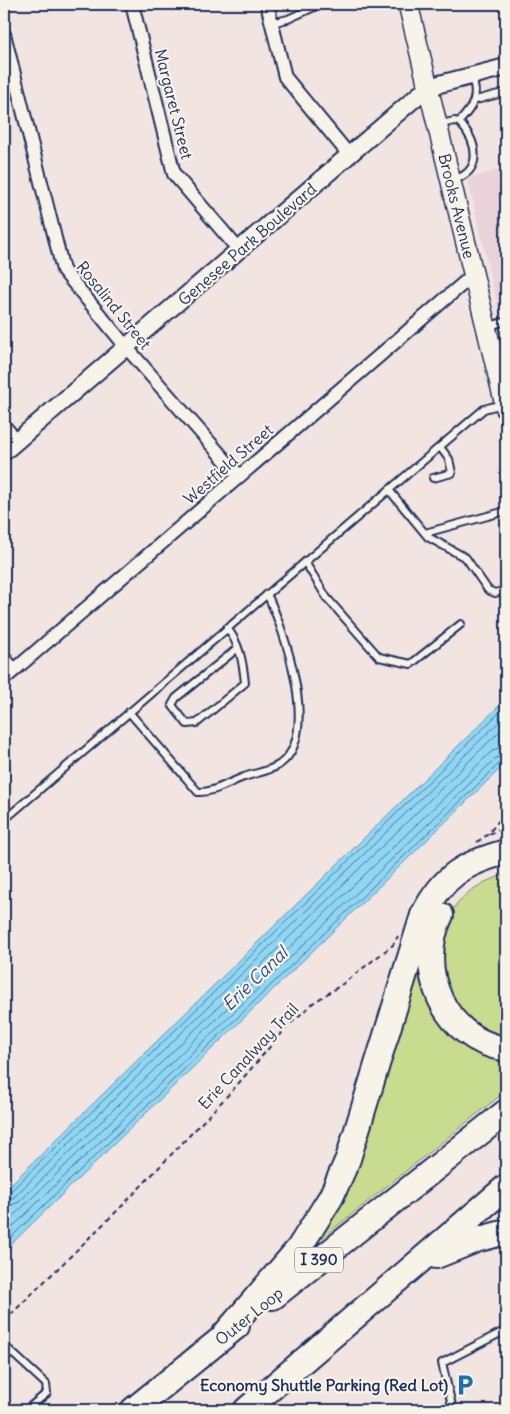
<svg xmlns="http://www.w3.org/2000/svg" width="510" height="1414" viewBox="0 0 510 1414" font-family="Delius,sans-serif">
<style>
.built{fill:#ead2d9}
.green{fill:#c9db8f;stroke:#728576}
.water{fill:#90d6f2;stroke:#6193b7}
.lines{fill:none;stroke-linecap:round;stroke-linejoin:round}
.shore{stroke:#4a7299;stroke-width:1}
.service-casing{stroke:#1b2f5e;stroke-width:10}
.minor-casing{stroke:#1b2f5e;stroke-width:16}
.tertiary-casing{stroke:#1b2f5e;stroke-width:20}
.secondary-casing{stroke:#1b2f5e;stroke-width:22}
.motorway-casing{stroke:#1b2f5e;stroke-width:28}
.path{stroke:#1b2f5e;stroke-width:2;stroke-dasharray:5 4;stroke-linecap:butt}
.service{stroke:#f7f3e8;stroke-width:6}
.minor{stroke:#f7f3e8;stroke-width:12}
.tertiary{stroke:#f7f3e8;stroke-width:16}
.secondary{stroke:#f7f3e8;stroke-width:19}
.motorway{stroke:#f7f3e8;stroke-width:24}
.labels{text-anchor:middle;stroke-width:4.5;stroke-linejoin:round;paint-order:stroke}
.shield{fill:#f7f3e8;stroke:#5d6a87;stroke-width:1}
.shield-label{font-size:15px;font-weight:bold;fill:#1b2f5e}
.street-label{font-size:16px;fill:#1b2f5e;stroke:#f7f3e8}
.poi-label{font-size:16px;font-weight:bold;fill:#1b2f5e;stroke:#f7f3e8;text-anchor:end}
.water-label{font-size:18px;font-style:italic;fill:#32507c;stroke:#f7f3e8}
</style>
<rect width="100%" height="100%" fill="#f1e4e1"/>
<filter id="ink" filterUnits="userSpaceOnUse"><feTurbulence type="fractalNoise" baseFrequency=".02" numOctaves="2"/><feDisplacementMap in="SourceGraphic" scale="10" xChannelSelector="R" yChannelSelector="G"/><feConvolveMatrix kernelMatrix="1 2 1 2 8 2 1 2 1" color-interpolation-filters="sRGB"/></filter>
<g filter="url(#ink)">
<!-- built -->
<path class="built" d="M506,168V342L468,179Z"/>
<!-- green -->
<g class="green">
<path d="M506,874V1042L479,1032L448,999L439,954L448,918L458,902L470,891L485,882Z"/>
<path d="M423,962L429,988L506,1057V1091L302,1254L417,963Z"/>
</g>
<!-- water -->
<path class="water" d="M506,699V763L4,1251V1191Z"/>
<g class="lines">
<!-- shore -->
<g class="shore">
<path d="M4,1194L9,1193L506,706"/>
<path d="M4,1201L14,1197L506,715"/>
<path d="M4,1208L19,1202L506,725"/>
<path d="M4,1225L491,752L498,748L506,747"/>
<path d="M4,1235L496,758L506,754"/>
<path d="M4,1244L501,762L506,760"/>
</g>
<!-- service casing -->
<g class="service-casing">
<g id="service">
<path d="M271,23L288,19L321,4"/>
<path d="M476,100L506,92"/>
<path d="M459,122C473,107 479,97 472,77"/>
<path d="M438,125L454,121L459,122C478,142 484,172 452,180"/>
<path d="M487,327L506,321"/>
<path d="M502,404L484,409L389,490L428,537L466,558L488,590L495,593L506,590"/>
<path d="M433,478L452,473L449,459L440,447"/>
<path d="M425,533L506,511"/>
<path d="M305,562L327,598L379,657L411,664L461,624"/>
<path d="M227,628C240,644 243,663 245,683L197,723L187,724L172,705L176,698L238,648"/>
<path d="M129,712L198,792C214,793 229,782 244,777C255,773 271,771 280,764C321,735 284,629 267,594"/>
<path d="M4,820L389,490"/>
<path d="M4,1350L8,1349L46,1384L47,1393L26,1410"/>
<path d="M453,1410L442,1363L506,1330"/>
</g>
</g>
<!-- minor casing -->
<g class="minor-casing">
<g id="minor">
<path d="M132,4L174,174L239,250"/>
<path d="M267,4L285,77L350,156"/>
<path d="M4,34L63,270L127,348L239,476"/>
<path d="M4,426L17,441"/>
<path d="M4,658L14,670"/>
<path d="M4,679L473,275"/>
</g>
</g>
<!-- tertiary casing -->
<g class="tertiary-casing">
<path id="tertiary" d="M4,452L428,87L506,67"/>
</g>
<!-- secondary casing -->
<g class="secondary-casing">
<path id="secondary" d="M408,4L506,409"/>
</g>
<!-- motorway casing -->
<g class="motorway-casing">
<g id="motorway">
<path d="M441,915C414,969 444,1040 506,1049"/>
<path d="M436,1256L476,1240L506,1232"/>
<path d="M273,1297L506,1112"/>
<path d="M224,1335L299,1248L331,1197L348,1159L423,915C443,876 464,863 506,852"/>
<path d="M133,1410L237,1326"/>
<path d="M246,1410L506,1187"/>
</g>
</g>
<!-- path -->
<g class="path">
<path d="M489,834L506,827"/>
<path d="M477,842L487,835L506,812"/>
<path d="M4,1321L124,1204L231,1092L287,1027L313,1003L341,985L393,945L398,936"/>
</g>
<!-- service -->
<use href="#service" class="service"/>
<!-- minor -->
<use href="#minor" class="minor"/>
<!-- tertiary -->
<use href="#tertiary" class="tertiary"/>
<!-- secondary -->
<use href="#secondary" class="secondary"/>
<!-- motorway -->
<use href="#motorway" class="motorway"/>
</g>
</g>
<!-- icons -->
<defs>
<g id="parking-bare" transform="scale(1.725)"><path d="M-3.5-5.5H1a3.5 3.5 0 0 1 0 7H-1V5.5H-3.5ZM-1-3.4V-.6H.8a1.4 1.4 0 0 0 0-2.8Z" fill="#1f6fb2" stroke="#f7f3e8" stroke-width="2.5" paint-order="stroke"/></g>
</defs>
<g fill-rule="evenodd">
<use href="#parking-bare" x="465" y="1385"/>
</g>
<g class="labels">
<!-- shield labels -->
<rect class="shield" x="295" y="1247.5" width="48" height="25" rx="4"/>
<g class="shield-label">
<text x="319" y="1265">I 390</text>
</g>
<!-- street labels -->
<g class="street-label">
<text transform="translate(174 104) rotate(76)" y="6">Margaret Street</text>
<text transform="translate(457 206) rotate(76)" y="6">Brooks Avenue</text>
<text transform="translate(247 244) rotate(-41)" y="6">Genesee Park Boulevard</text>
<text transform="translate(114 305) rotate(51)" y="6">Rosalind Street</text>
<text transform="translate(228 464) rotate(-41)" y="6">Westfield Street</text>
<text transform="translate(248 1056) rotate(-47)" y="6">Erie Canalway Trail</text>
<text transform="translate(249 1316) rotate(-39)" y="6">Outer Loop</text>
</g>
<!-- poi labels -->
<g class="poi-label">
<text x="448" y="1391">Economy Shuttle Parking (Red Lot)</text>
</g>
<!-- water labels -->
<g class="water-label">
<text transform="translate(255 979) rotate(-44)" y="6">Erie Canal</text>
</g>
</g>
<!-- margin -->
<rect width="510" height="1414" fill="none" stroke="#f7f3e8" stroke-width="20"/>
<rect x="10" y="10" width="490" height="1394" fill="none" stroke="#1b2f5e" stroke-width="2" filter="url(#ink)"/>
</svg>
